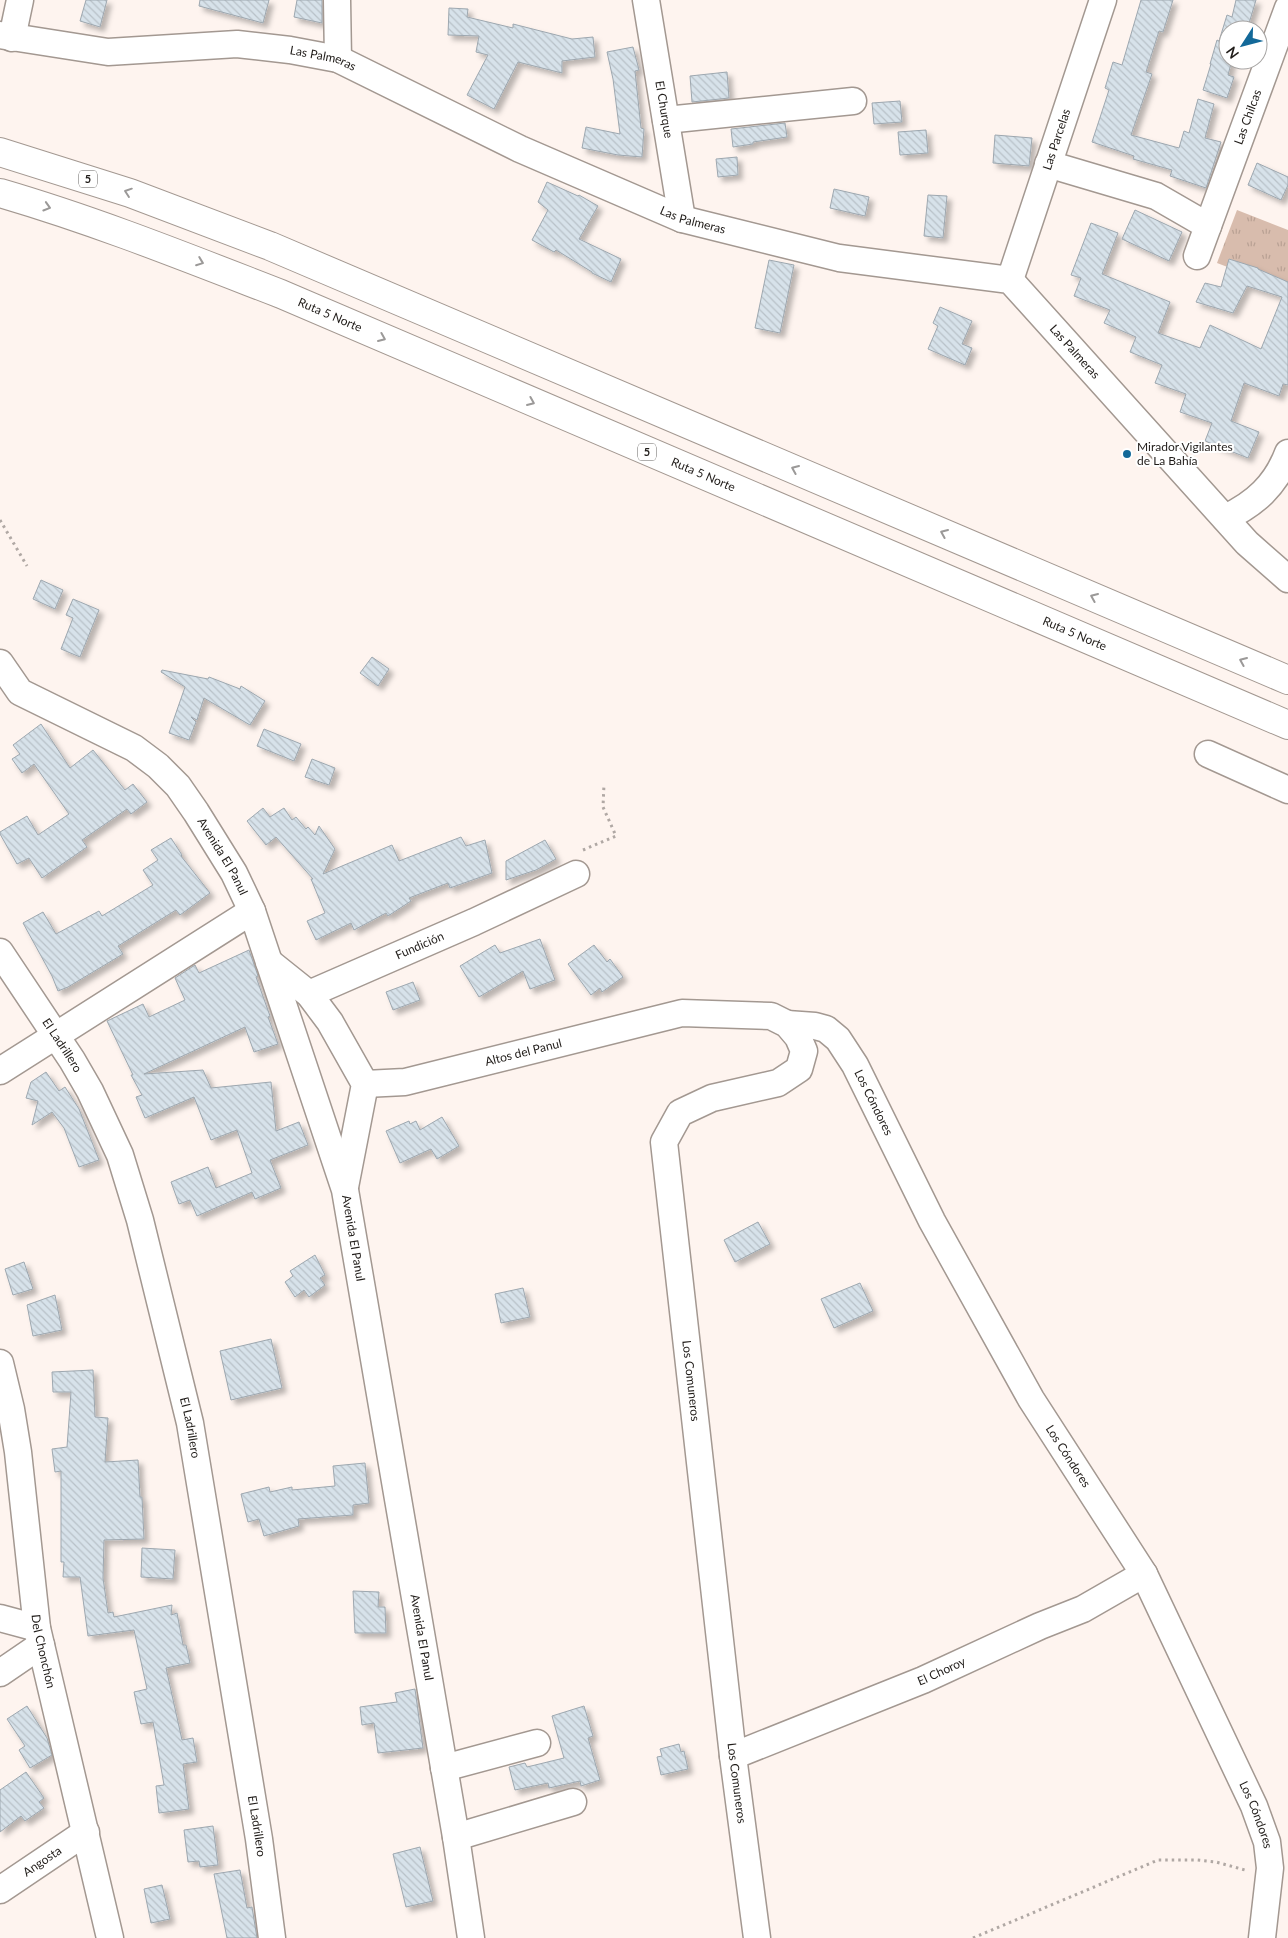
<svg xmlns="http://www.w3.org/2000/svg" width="1288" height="1938" viewBox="0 0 1288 1938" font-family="Lato,sans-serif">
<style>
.grass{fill:url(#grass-tufts)}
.building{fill:url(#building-back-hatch);stroke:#9da7af;filter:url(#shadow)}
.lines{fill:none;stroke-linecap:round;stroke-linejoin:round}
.minor-casing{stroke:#a39891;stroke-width:29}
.highway-casing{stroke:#a39891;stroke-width:30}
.path{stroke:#b0a8a4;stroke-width:3;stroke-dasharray:2.5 4;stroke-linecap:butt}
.minor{stroke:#fff;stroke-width:26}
.highway{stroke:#fff;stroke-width:28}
.oneway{stroke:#9b9998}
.poi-dot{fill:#136999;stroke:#fff;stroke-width:2}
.labels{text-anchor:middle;stroke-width:4;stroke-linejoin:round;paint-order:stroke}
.shield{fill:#fff;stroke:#63605e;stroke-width:1}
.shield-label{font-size:11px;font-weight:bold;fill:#201c19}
.street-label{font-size:12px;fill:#201c19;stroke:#fff}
.poi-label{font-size:12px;fill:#201c19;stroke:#fff;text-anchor:start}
</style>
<defs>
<pattern id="grass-tufts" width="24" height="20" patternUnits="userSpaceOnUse" patternTransform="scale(1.25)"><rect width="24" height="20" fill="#d8bcad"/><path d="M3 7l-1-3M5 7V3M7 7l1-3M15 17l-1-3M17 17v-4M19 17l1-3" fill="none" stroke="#b9a194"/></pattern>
<pattern id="building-back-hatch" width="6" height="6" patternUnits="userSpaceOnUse" patternTransform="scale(1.25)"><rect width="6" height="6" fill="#d7e2ea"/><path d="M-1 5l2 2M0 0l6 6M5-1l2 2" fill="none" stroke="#b8c1c8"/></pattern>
<filter id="shadow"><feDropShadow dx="4.5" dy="4.5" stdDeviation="2.5" flood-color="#0004"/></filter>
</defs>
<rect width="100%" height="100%" fill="#fef4ef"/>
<!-- grass -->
<path class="grass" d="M1237,210L1288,230V290L1217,263Z"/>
<!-- building -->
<g class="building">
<path d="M86,0H107L100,27L80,21Z"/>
<path d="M200,0H269L263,23L199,6Z"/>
<path d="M297,0H322V23L294,17Z"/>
<path d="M1141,0H1173L1163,32L1159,31L1146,72L1152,74L1131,135L1179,148L1184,131L1189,133L1198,99L1214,104L1205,138L1221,142L1206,188L1170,176L1172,170L1133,159L1134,156L1092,142L1109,90L1105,88L1113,62L1122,65Z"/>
<path d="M1236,0H1256L1247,30H1228V60H1232L1228,75L1234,77L1227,98L1203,90L1211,64H1210L1217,40L1219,41L1227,15L1232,17Z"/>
<path d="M449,8L468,9L467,17L513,28V24L572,39L593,37L595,57L562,61V73L518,62L494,109L467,95L488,55L476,52L479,36L448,35Z"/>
<path d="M633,47L639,70L635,71L641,128L644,129L642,157L618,155L582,148L586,127L620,134L613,79L607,52Z"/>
<path d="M727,72L729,98L692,102L690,76Z"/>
<path d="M900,101L902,122L874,124L872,103Z"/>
<path d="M785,123L787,137L753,142V144L733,147L731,129Z"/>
<path d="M926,130L928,153L900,155L898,132Z"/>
<path d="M995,135L1032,138L1029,166L993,163Z"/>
<path d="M737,157L738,175L718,177L716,159Z"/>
<path d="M1257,163L1288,177V185L1281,200L1248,185Z"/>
<path d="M547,182L578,196L579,195L598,206L579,239L621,259L611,282L592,273V272L556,250L554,252L532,240L548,210L538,202Z"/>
<path d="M834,189L869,197L865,216L830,208Z"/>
<path d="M928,195L947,196L943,238L924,236Z"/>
<path d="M1135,210L1182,232L1169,261L1122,239Z"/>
<path d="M1091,223L1118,233L1102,274L1170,302L1158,333L1200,348L1210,325L1261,349L1282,297L1247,286L1233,313L1196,302L1205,283L1221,287L1229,259L1258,268V269L1288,282V385L1283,384L1279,396L1244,383L1231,421L1259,432L1248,458L1205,441L1212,423L1180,412L1186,394L1155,383L1162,365L1130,352L1136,337L1104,323L1110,310L1074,296L1081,278L1071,275Z"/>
<path d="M769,260L794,265L780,333L755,328Z"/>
<path d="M940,307L972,321L962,344L972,348L965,365L928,349L938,326L933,323Z"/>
<path d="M41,580L63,590L55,609L33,599Z"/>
<path d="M73,599L99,610L80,657L61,649L73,618L66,615Z"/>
<path d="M372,657L389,669L378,686L360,673Z"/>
<path d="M162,670L208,679L209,677L240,689L241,686L265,701L250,725L204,698L197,720L191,717L196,722L189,740L169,733L185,687L161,672Z"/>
<path d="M41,724L70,768L93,750L125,790L133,784L147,802L131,814L127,809L82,840L87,847L42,878L29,858L17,864L0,834V832L27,816L38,835L69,814L34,764L22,773L12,759L20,754L13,745Z"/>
<path d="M264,729L301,744L294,761L257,746Z"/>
<path d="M312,759L335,768L329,785L305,777Z"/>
<path d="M263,808L270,817L284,808L292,820L296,817L306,829L308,827L315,835L319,826L335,849L323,874L392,845L399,861L461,837L466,846L485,840L492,873L450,888L448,883L409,898L411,901L388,916L386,913L354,930L351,923L316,940L307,921L325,913L311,879H313L276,837L266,845L247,821Z"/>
<path d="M171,838L182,855L181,856L210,893L180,915L176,910L118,946L123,954L68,987L58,991L52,976L23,923L43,912L56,934L99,911L102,916L153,885L143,870L158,860L151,850Z"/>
<path d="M545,840L556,859L536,870L506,880V861Z"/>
<path d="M540,939L555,980L530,989L523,971L479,997L460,966L495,945L500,953Z"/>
<path d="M594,945L607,962L610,959L623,977L602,992L600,988L591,995L568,964Z"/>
<path d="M249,950L258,976L256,977L270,1016L268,1017L278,1044L254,1052L245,1027L144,1074L203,1070L211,1088L271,1082L276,1131L299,1122L308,1145L270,1160L281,1188L255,1199L252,1192L197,1216L190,1200L179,1204L171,1182L208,1167L216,1188L252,1173L237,1130L211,1140L194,1097L145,1118L136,1097L142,1095L131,1075H133L107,1021L143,1004L149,1017L185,1000L175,978L195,965L199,973Z"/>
<path d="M413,982L420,1000L393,1010L386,992Z"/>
<path d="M46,1072L59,1091L65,1087L79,1109L99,1160L79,1167L64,1128L52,1112L32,1125L38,1101L26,1098L31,1082Z"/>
<path d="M442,1117L459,1146L437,1159L431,1149L400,1163L386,1131L409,1121L410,1124L416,1121L420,1130Z"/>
<path d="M758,1222L770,1244L735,1262L724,1240Z"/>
<path d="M315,1255L325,1275L320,1278L325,1285L309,1297L304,1290L295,1297L285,1282L293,1276L290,1271Z"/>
<path d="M24,1262L33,1289L13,1295L5,1269Z"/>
<path d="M860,1283L873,1311L834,1328L821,1299Z"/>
<path d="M523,1288L530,1317L501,1323L495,1294Z"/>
<path d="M55,1295L62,1330L33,1336L27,1305Z"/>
<path d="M271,1339L282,1388L231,1400L220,1351Z"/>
<path d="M93,1370L95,1417L108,1418L105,1462L138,1460L140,1497H142L144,1539L104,1540L103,1578L108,1613L113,1612L114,1617L172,1605L171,1615L177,1613L183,1645H186L190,1663L166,1668L182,1740L193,1738L197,1762L183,1764L189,1809L159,1813L156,1786L164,1785L153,1722L141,1724L134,1692L147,1689L134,1630L88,1636L80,1577H63L64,1562H61V1471L55,1472L52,1449L67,1447L71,1392H53L52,1372Z"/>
<path d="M365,1463L369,1503L353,1505V1515L298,1519L299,1526L264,1536L259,1519L248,1522L241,1494L269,1487L270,1492L292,1487V1490L335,1486L333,1466Z"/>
<path d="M142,1548L175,1550L173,1579L141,1577Z"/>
<path d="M353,1591L379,1592L378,1607H385L386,1633H355Z"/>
<path d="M415,1689L423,1748L378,1753L374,1723L362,1725L360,1707L397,1702L395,1693Z"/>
<path d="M27,1706L47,1738L52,1755L30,1768L19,1750L25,1746L7,1719Z"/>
<path d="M584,1706L593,1736L588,1738L600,1780L581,1786L580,1781L549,1788L548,1783L515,1790L509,1767L525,1763L527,1767L564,1758L552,1716Z"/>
<path d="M679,1744L681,1752L684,1751L688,1769L661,1775L657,1757L662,1756L660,1749Z"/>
<path d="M26,1772L44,1798L39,1802L44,1808L25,1821L21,1816L0,1832V1790Z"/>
<path d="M213,1826L218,1865L200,1867L199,1861L188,1862L184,1830Z"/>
<path d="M420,1847L433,1901L406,1907L393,1854Z"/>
<path d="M240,1870L247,1908L252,1907L257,1938H227L214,1874Z"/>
<path d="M162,1885L170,1919L151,1923L144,1889Z"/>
</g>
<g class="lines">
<!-- minor casing -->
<g class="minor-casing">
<g id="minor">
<path d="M337,0L338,59"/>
<path id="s1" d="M646,0L682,219"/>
<path id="s2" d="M0,35L108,52L237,44L290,50L338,59L520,149L682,219L839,258L1010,280L1247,543L1288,579"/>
<path d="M12,38L20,0"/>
<path d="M666,120L853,101"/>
<path d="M1048,164L1156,196L1208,226L1197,256"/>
<path id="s3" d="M1208,226L1288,8"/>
<path id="s4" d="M1010,280L1103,0"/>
<path d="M1225,518C1255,504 1276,485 1288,453"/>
<path id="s5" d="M0,663L20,692L134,748L158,766L178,786L196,812L234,873L252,911L345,1190L456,1837L471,1938"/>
<path d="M1208,754L1288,790"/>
<path id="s6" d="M0,952L72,1060L90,1091L120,1155L140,1220L190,1423L259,1839L272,1938"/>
<path id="s7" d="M269,962L309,994L474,922L576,874"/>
<path d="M309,994L330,1022L365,1084L345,1187"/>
<path id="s8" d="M787,1024L815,1026L826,1029L838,1039L855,1065L932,1221L1031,1399L1144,1574L1254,1806L1267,1842L1270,1868L1262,1938"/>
<path d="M0,1071L252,911"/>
<path id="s9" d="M365,1084L405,1082L682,1013L771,1016L787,1024L798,1037L804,1051L799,1069L778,1083L712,1098L680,1113L664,1142L733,1756L757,1938"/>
<path id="s10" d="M0,1363L11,1409L18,1452L37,1628L110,1938"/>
<path d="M0,1618L37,1628"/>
<path d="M0,1673L41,1645"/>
<path id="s11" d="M733,1756L923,1680L1040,1626L1083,1609L1144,1574"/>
<path d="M444,1768L537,1743"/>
<path d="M456,1837L573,1802"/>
<path id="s12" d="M0,1890L86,1832"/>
</g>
</g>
<!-- highway casing -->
<g class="highway-casing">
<g id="highway">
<path d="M0,152L130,193L270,246L1288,680"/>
<path id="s13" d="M0,193C96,221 188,258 281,294L1288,725"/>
</g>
</g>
<!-- path -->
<g class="path">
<path d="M0,520L27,566"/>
<path d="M583,850L616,836L603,807L604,784"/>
<path d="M973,1938L1158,1860H1197L1216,1862L1245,1870"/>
</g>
<!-- minor -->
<use href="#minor" class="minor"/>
<!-- highway -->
<use href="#highway" class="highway"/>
</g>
<!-- one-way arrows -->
<defs><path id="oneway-chevron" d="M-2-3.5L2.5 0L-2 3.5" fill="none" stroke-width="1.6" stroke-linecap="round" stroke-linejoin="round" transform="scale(1.25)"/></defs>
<g class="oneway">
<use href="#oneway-chevron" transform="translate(128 192) rotate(-161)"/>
<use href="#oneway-chevron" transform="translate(47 207) rotate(17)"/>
<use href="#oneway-chevron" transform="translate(200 262) rotate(21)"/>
<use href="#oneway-chevron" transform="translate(382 338) rotate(23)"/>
<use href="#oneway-chevron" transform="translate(531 402) rotate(23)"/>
<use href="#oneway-chevron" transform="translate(795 469) rotate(-157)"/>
<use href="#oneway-chevron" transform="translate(944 533) rotate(-157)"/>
<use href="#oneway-chevron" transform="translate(1094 597) rotate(-157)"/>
<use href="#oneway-chevron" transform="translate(1243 661) rotate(-157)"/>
</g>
<!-- markers -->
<circle class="poi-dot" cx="1127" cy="454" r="5"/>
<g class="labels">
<!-- shield labels -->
<g class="shield">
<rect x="79" y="170.5" width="18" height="17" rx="4"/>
<rect x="638" y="443.5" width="18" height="17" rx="4"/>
</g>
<g class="shield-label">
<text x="88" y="183">5</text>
<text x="647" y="456">5</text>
</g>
<!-- street labels -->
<g class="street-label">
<text dy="4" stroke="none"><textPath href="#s2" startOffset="326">Las Palmeras</textPath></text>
<text dy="4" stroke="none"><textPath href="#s1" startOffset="111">El Churque</textPath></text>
<text dy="4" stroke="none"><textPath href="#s3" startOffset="116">Las Chilcas</textPath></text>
<text dy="4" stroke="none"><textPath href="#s4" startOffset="148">Las Parcelas</textPath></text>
<text dy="4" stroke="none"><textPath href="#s2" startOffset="731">Las Palmeras</textPath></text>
<text dy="4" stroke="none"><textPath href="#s13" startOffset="352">Ruta 5 Norte</textPath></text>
<text dy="4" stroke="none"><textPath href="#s2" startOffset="1151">Las Palmeras</textPath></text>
<text dy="4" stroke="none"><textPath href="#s13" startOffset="758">Ruta 5 Norte</textPath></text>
<text dy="4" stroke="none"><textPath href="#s13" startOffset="1162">Ruta 5 Norte</textPath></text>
<text dy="4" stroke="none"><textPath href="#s5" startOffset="304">Avenida El Panul</textPath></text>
<text dy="4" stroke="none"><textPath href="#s7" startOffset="172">Fundición</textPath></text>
<text dy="4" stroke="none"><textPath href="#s6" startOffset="112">El Ladrillero</textPath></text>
<text dy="4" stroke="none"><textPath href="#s9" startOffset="162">Altos del Panul</textPath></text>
<text dy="4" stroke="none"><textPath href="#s8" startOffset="128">Los Cóndores</textPath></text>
<text dy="4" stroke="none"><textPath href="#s5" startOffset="709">Avenida El Panul</textPath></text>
<text dy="4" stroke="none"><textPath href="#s9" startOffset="885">Los Comuneros</textPath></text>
<text dy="4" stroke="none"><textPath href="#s6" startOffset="518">El Ladrillero</textPath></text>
<text dy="4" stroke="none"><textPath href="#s8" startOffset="532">Los Cóndores</textPath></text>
<text dy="4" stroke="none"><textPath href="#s5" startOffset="1114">Avenida El Panul</textPath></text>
<text dy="4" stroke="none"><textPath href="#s10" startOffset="292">Del Chonchón</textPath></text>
<text dy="4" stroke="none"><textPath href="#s11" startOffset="225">El Choroy</textPath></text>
<text dy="4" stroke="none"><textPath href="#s9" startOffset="1290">Los Comuneros</textPath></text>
<text dy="4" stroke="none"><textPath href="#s8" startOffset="938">Los Cóndores</textPath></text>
<text dy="4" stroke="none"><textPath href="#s6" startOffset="922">El Ladrillero</textPath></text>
<text dy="4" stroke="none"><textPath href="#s12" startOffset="51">Angosta</textPath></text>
</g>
<!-- poi labels -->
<g class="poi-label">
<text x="1137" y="451">Mirador Vigilantes<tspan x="1137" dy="14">de La Bahía</tspan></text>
</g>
</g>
<!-- north arrow -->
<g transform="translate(1243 45) rotate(234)"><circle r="24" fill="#ffffff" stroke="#a6a4a3"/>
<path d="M0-4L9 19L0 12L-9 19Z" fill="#136999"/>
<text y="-8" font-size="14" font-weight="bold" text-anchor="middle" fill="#201c19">N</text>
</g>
</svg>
